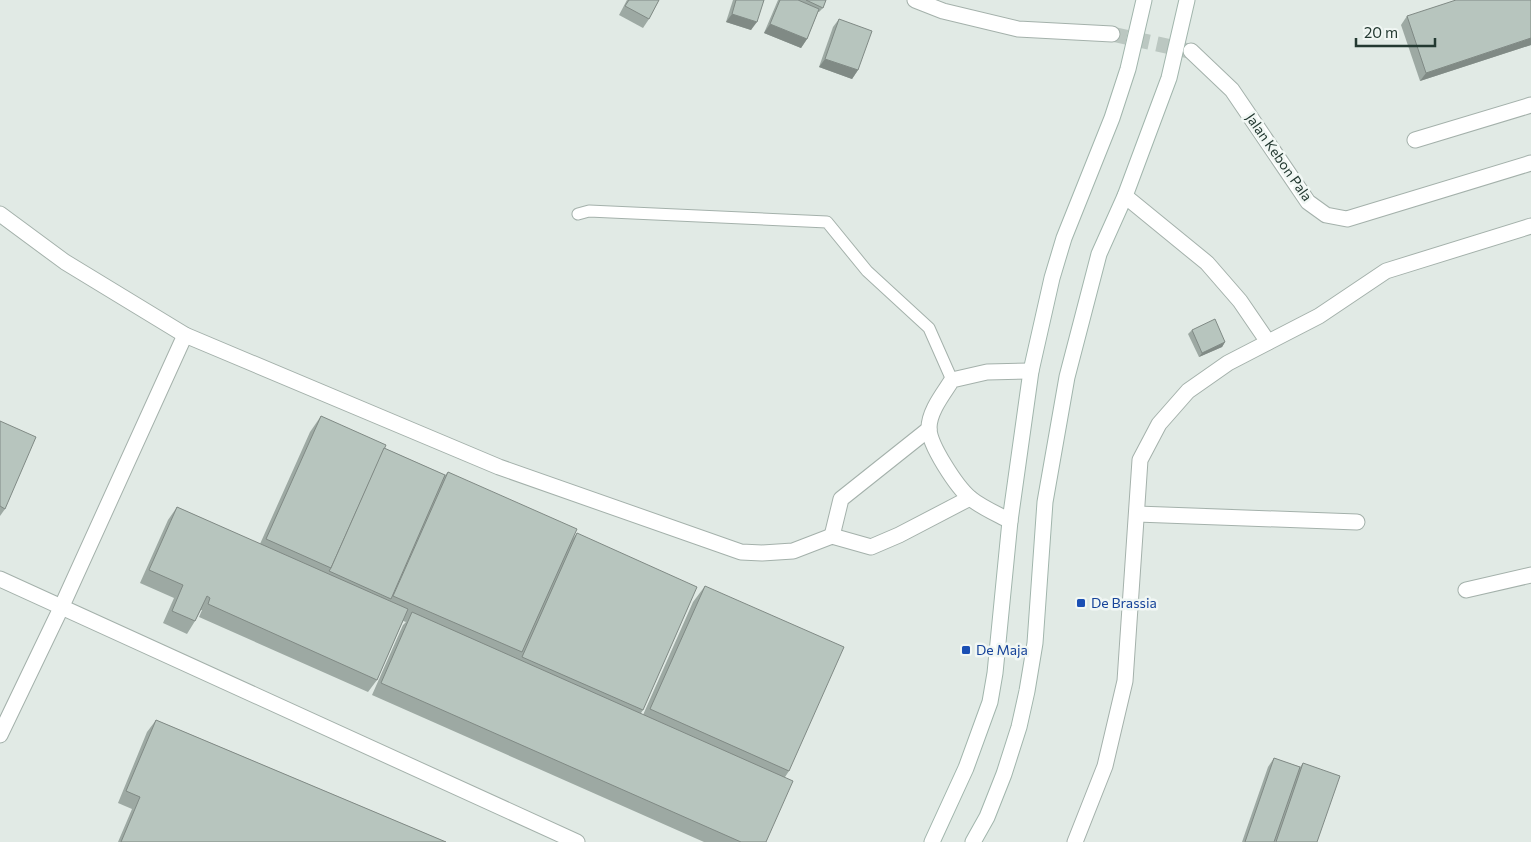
<svg xmlns="http://www.w3.org/2000/svg" width="1531" height="842" viewBox="0 0 1531 842" font-family="Commissioner,sans-serif">
<style>
.lines{fill:none;stroke-linecap:round;stroke-linejoin:round}
.street-tunnel{stroke:#bbc7c1;stroke-width:15;stroke-dasharray:15 8;stroke-linecap:butt}
.lane-casing{stroke:#a4b1ab;stroke-width:13}
.street-casing{stroke:#a4b1ab;stroke-width:17}
.secondary-casing{stroke:#a1b5ac;stroke-width:17}
.lane{stroke:#fff;stroke-width:11}
.street{stroke:#fff;stroke-width:15}
.secondary{stroke:#fff;stroke-width:15}
.wall{fill:#9da9a3}
.shaded-wall{fill:#808a85}
.building{fill:#b7c5be;stroke:#808a85}
.transit-dot{fill:#1a4fb4;stroke:#f1f7f4;stroke-width:2}
.labels{text-anchor:middle;stroke-width:5;stroke-linejoin:round;paint-order:stroke}
.street-label{font-size:14px;fill:#233931;stroke:#f1f7f4}
.transit-label{font-size:14px;fill:#164399;stroke:#f1f7f4;text-anchor:start}
</style>
<rect width="100%" height="100%" fill="#e1eae5"/>
<g class="lines">
<!-- street-tunnel -->
<path class="street-tunnel" d="M1112,34L1189,51"/>
<!-- lane casing -->
<g class="lane-casing">
<path id="lane" d="M578,214L589,211L827,222L867,271L929,328L952,380"/>
</g>
<!-- street casing -->
<g class="street-casing">
<g id="street">
<path d="M915,0L943,11L1018,29L1112,34"/>
<path d="M1191,51L1232,90L1308,202L1326,215L1347,219L1531,163"/>
<path d="M1415,140L1531,105"/>
<path d="M1125,196L1207,263L1240,301L1268,342"/>
<path d="M0,214L65,262L185,335L499,467L741,552L762,553L793,551L832,536L871,547L899,535L970,498"/>
<path d="M1137,514L1357,522"/>
<path d="M1010,521C997,514 981,507 970,498C957,487 929,445 929,428C929,411 944,393 952,380L987,372L1031,371"/>
<path d="M832,536L841,499L929,429"/>
<path d="M0,579L577,842"/>
<path d="M1466,590L1531,575"/>
<path d="M0,735L61,608L185,335"/>
<path d="M1075,842L1105,766L1125,681L1140,460L1159,424L1188,391L1228,363L1319,316L1386,271L1531,226"/>
</g>
</g>
<!-- secondary casing -->
<g class="secondary-casing">
<g id="secondary">
<path d="M932,842L966,768L990,702L995,673L1010,521L1031,371L1052,278L1064,238L1112,118L1128,69L1144,0"/>
<path d="M973,842L987,817L1004,774L1019,727L1027,691L1035,643L1045,502L1067,377L1099,254L1125,196L1169,78L1187,0"/>
</g>
</g>
<!-- lane -->
<use href="#lane" class="lane"/>
<!-- street -->
<use href="#street" class="street"/>
<!-- secondary -->
<use href="#secondary" class="secondary"/>
</g>
<!-- wall -->
<g class="wall">
<path d="M627,0H659L649,19L643,28L619,15Z"/>
<path d="M733,0H764L751,30L726,22Z"/>
<path d="M778,0H826L823,8L819,12H818L807,39L801,48L764,33Z"/>
<path d="M1531,0V45L1420,81L1401,25L1407,16Z"/>
<path d="M839,19L858,70L852,79L819,67L833,27Z"/>
<path d="M1192,330L1225,342L1222,347L1199,357L1188,334Z"/>
<path d="M321,416L384,448L445,475L448,472L571,541L577,533L643,710L641,713L643,715L693,602L705,586L789,771L785,777L766,842H704L372,695L403,625L406,622L403,621L377,680L368,692L199,617L202,610H201L195,621L187,634L163,623L174,598L140,583L168,520L177,507L260,544L310,432Z"/>
<path d="M0,421L5,509L0,516Z"/>
<path d="M156,720L446,842H118L132,809L118,803L147,732Z"/>
<path d="M1274,758L1300,767L1303,763L1317,842H1242L1268,767Z"/>
</g>
<!-- shaded-wall -->
<g class="shaded-wall">
<path d="M732,14L757,22L751,30L726,22Z"/>
<path d="M770,24L807,39L801,48L764,33Z"/>
<path d="M1531,38V45L1420,81L1426,73Z"/>
<path d="M825,59L858,70L852,79L819,67Z"/>
<path d="M1225,342L1222,347L1199,357L1202,353Z"/>
</g>
<!-- building -->
<g class="building">
<path d="M629,0H659L649,19L625,6Z"/>
<path d="M736,0H764L757,22L732,14Z"/>
<path d="M780,0H798L819,9L807,39L770,24Z"/>
<path d="M806,0H826L823,8Z"/>
<path d="M1456,0H1531V38L1426,73L1407,16Z"/>
<path d="M839,19L872,31L858,70L825,59Z"/>
<path d="M1215,319L1225,342L1202,353L1192,330Z"/>
<path d="M321,416L386,445L331,568L266,539Z"/>
<path d="M0,421L36,437L5,509L0,506Z"/>
<path d="M384,448L445,475L391,599L329,571L331,568Z"/>
<path d="M448,472L577,529L522,652L393,596Z"/>
<path d="M177,507L408,609L377,680L208,604L210,598L207,596L195,621L172,611L183,585L149,570Z"/>
<path d="M577,533L697,587L643,710L522,657Z"/>
<path d="M705,586L844,647L789,771L650,709Z"/>
<path d="M412,612L793,781L766,842H741L381,683Z"/>
<path d="M156,720L446,842H121L140,797L126,791Z"/>
<path d="M1274,758L1300,767L1274,842H1245Z"/>
<path d="M1303,763L1340,776L1317,842H1276Z"/>
</g>
<!-- markers -->
<g class="transit-dot">
<rect x="1076" y="598" width="10" height="10" rx="2.5"/>
<rect x="961" y="645" width="10" height="10" rx="2.5"/>
</g>
<g class="labels">
<!-- street labels -->
<g class="street-label">
<text transform="translate(1279 157) rotate(55)" y="5">Jalan Kebon Pala</text>
</g>
<!-- transit labels -->
<g class="transit-label">
<text x="1091" y="608">De Brassia</text>
<text x="976" y="655">De Maja</text>
</g>
</g>
<!-- scale -->
<path d="M1356 38v8h79v-8" fill="none" stroke="#233931" stroke-width="2.5"/>
<text x="1364" y="38" font-size="15" fill="#233931" stroke="#f1f7f4" stroke-width="4" paint-order="stroke">20 m</text>
</svg>
